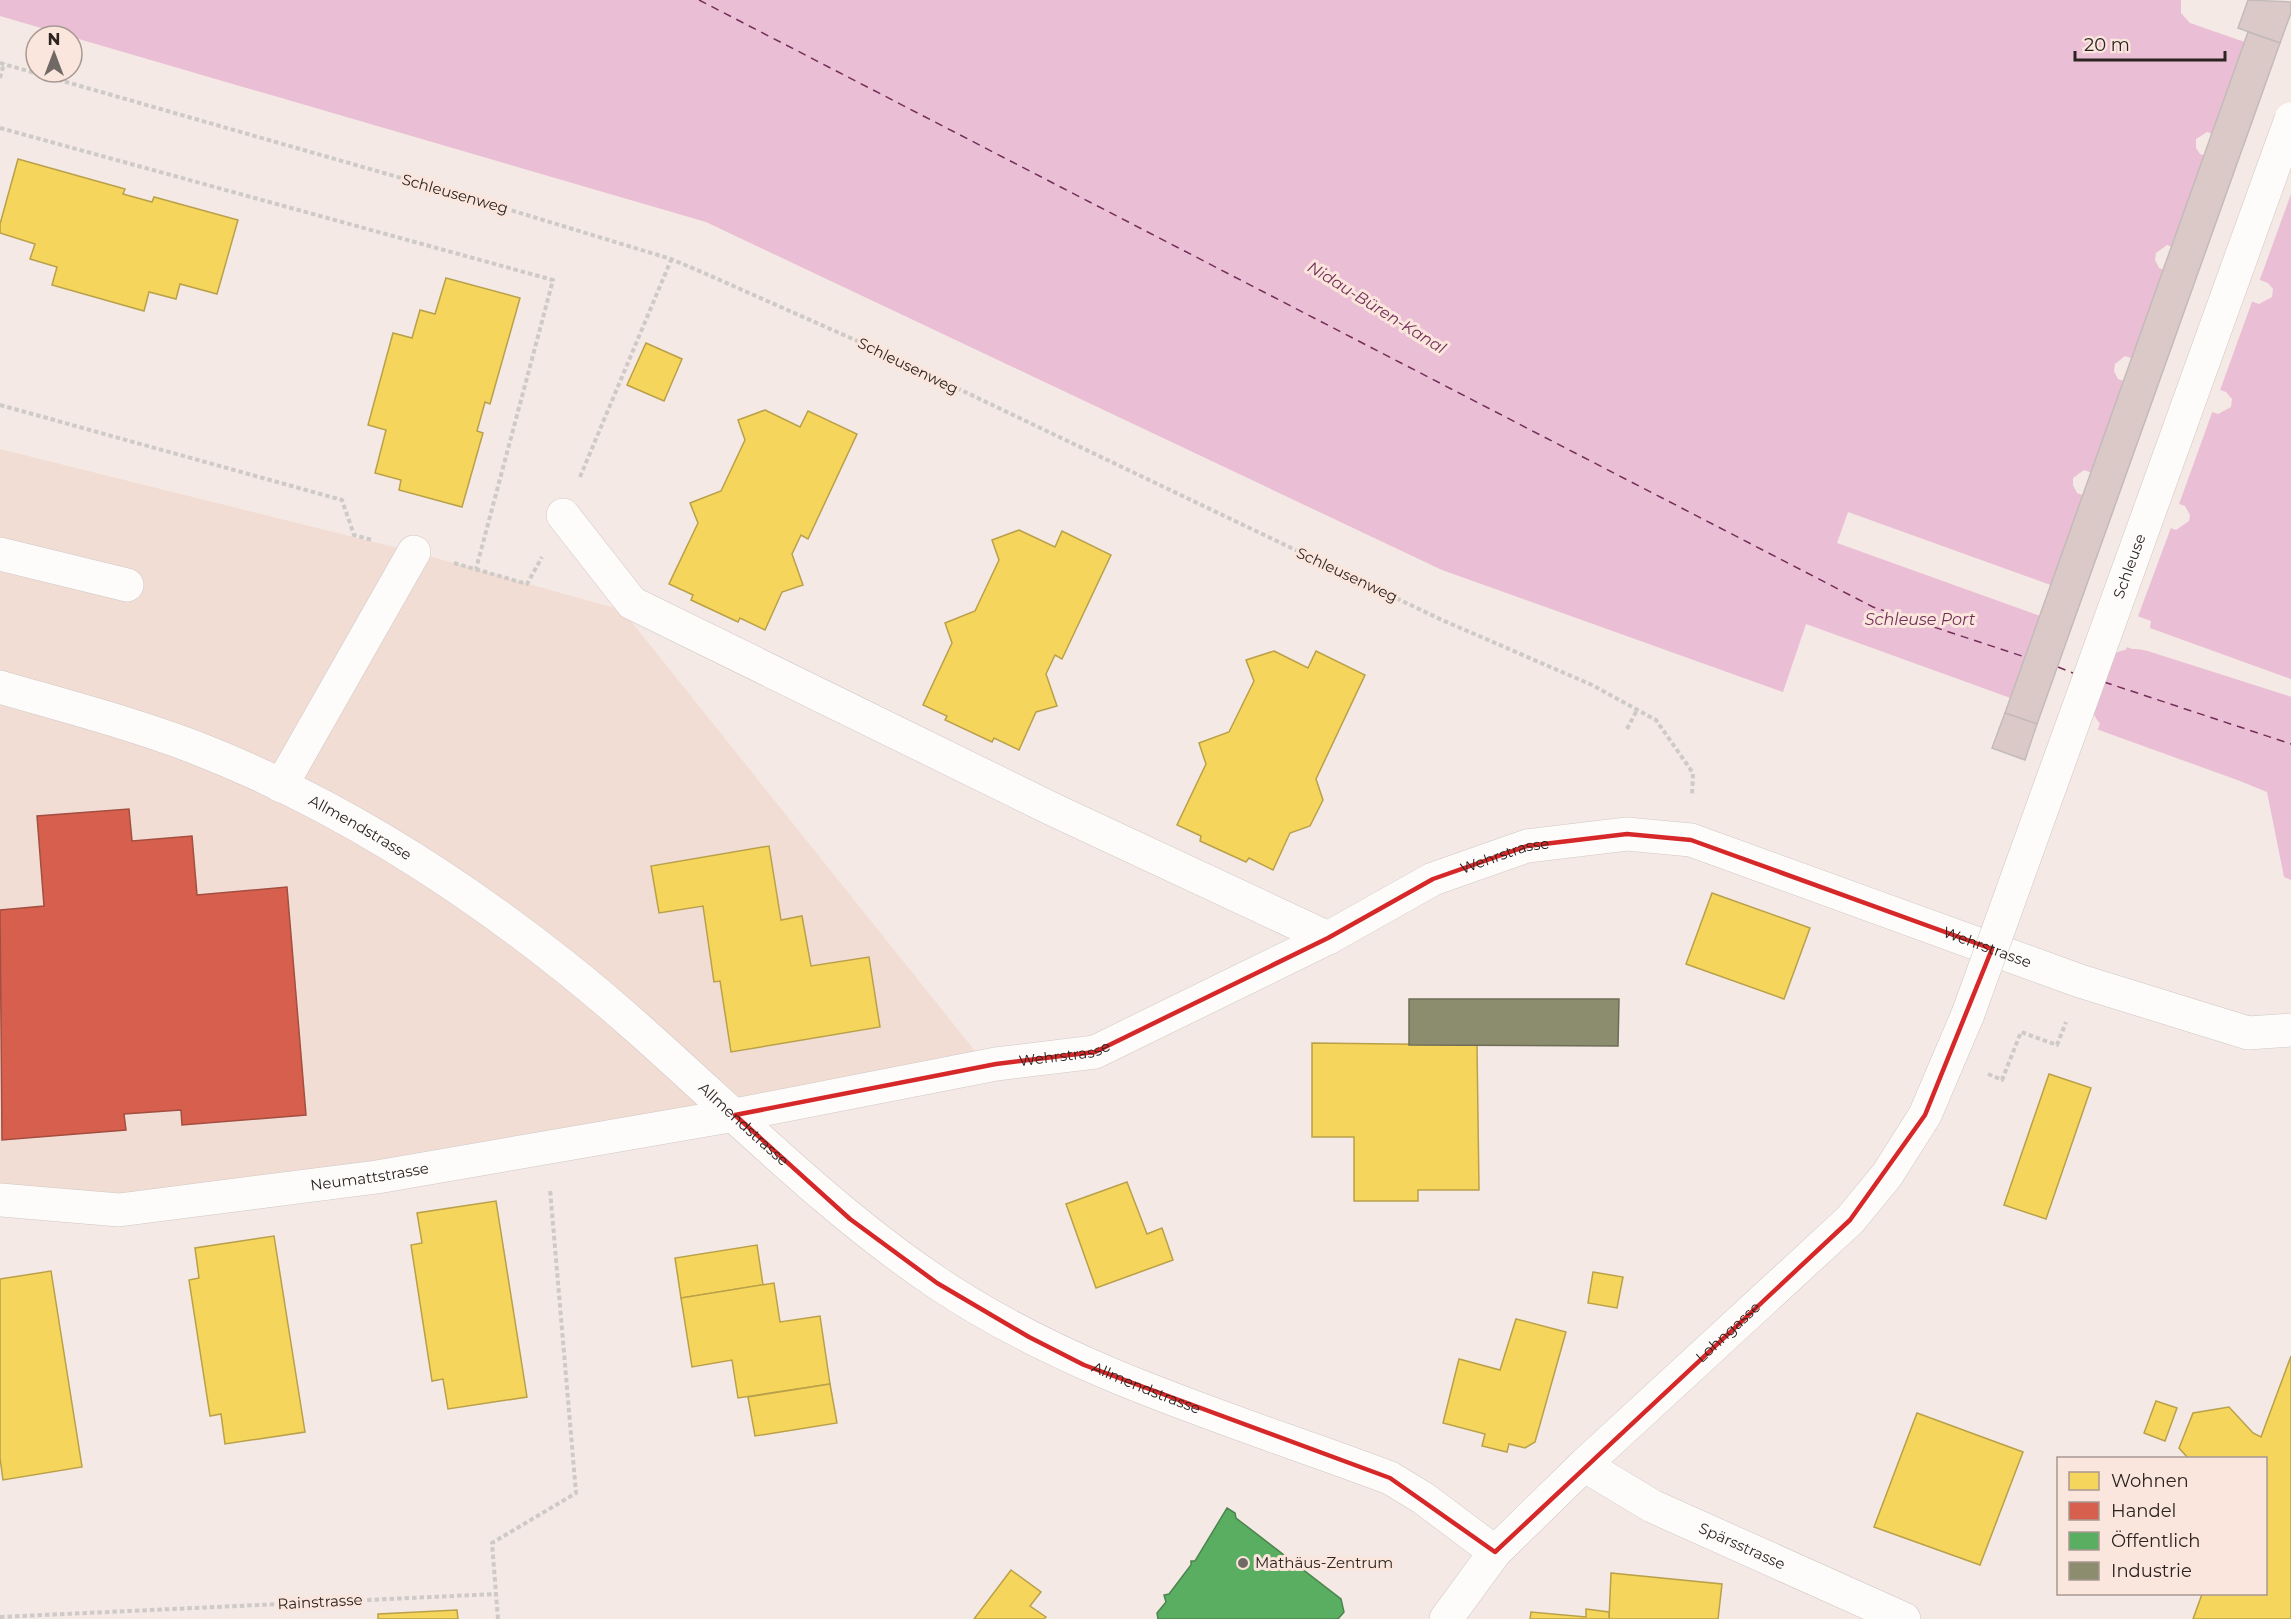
<svg xmlns="http://www.w3.org/2000/svg" width="2291" height="1619" viewBox="0 0 2291 1619" font-family="Montserrat,sans-serif">
<style>
.built{fill:#f2ddd4}
.water{fill:#eabed4;fill-rule:evenodd}
.pier{fill:#f4e9e4}
.homes{fill:#f6d55c;stroke:#b9a04a;stroke-width:1.5}
.shops{fill:#d6604d;stroke:#a34e40;stroke-width:1.5}
.public{fill:#5aae61;stroke:#4c854e;stroke-width:1.5}
.industry{fill:#8c8c6e;stroke:#6f6d57;stroke-width:1.5}
.lines{fill:none;stroke-linecap:round;stroke-linejoin:round}
.river{stroke:#eabed4;stroke-width:90}
.ferry{stroke:#732e5a;stroke-width:1.5;stroke-dasharray:8 6;stroke-linecap:butt}
.building{fill:#dbc9c8;stroke:#c4bbb9;stroke-width:1.5}
.minor-casing{stroke:#d0c7c3;stroke-width:34}
.major-casing{stroke:#d0c7c3;stroke-width:34}
.path{stroke:#cecac8;stroke-width:4;stroke-dasharray:4.5 3;stroke-linecap:butt}
.minor{stroke:#fdfcfb;stroke-width:33}
.major{stroke:#fdfcfb;stroke-width:33}
.major-bridge-casing{stroke:#d0c7c3;stroke-width:34;stroke-linecap:butt}
.major-bridge{stroke:#fdfcfb;stroke-width:33}
.marked{fill:none;stroke:#d62828;stroke-width:4.5;stroke-linejoin:round}
.poi-dot{fill:#716965;stroke:#fbe6dd;stroke-width:2}
.labels{text-anchor:middle;stroke-width:6;stroke-linejoin:round;paint-order:stroke}
.street-label{font-size:15px;fill:#2b2421;stroke:#fbe6dd}
.poi-label{font-size:15px;fill:#2b2421;stroke:#fbe6dd;text-anchor:start}
.water-label{font-size:16px;font-style:italic;fill:#732e5a;stroke:#fbe6dd}
</style>
<rect width="100%" height="100%" fill="#f4e9e4"/>
<!-- built -->
<path class="built" d="M0,449L414,552L622,610L987,1066L119,1210L0,1200Z"/>
<!-- water -->
<path class="water" d="M0,0H2181V13L2190,23L2291,58V162L2207,132L2196,139V148L2200,154L2291,188V679L2150,628L2151,621L1848,512L1837,543L2291,706V880L2284,877L2267,792L2240,781L1806,624L1783,692L1442,570L706,222L0,16ZM2167,245L2268,283L2273,289L2272,297L2259,304L2159,268L2155,260L2156,253ZM2125,356L2226,392L2232,399L2231,407L2218,414L2118,379L2114,371L2115,364ZM2084,470L2185,506L2190,515L2189,521L2176,530L2077,493L2073,485V478Z"/>
<!-- pier -->
<g class="pier">
<path d="M2278,50L2291,55V165L2243,149Z"/>
<path d="M2237,165L2291,185V194L2259,282L2202,262Z"/>
<path d="M2196,278L2253,299L2219,393L2163,372Z"/>
<path d="M2157,389L2213,410L2178,507L2122,487Z"/>
<path d="M2116,504L2172,525L2137,619L2082,599Z"/>
<path d="M2073,624L2128,644L2097,732L2041,712Z"/>
</g>
<!-- homes -->
<g class="homes">
<path d="M18,159L125,189L123,194L152,202L154,197L238,220L217,294L180,284L176,299L149,292L144,311L52,285L57,267L30,259L35,244L0,233V224Z"/>
<path d="M446,278L520,298L490,404L485,402L477,431L483,433L462,507L399,490L401,480L375,473L386,430L368,425L393,333L412,338L420,310L435,314Z"/>
<path d="M646,343L682,359L664,401L627,385Z"/>
<path d="M765,410L800,427L808,411L857,434L808,539L801,535L792,554L803,585L782,592L765,630L740,618L738,622L691,600L693,595L669,584L698,523L690,503L721,491L745,440L738,420Z"/>
<path d="M1019,530L1055,547L1062,531L1111,555L1062,659L1055,655L1046,674L1057,706L1036,712L1019,750L994,738L992,742L945,720L947,716L923,705L952,643L945,623L975,611L999,560L992,540Z"/>
<path d="M1274,651L1308,668L1316,651L1365,675L1316,779L1323,800L1310,826L1290,833L1273,870L1249,858L1246,862L1200,841L1201,836L1177,825L1206,764L1199,743L1229,732L1254,681L1246,660Z"/>
<path d="M769,846L781,920L802,916L811,966L869,957L880,1027L731,1052L720,981L714,982L703,906L659,913L651,866Z"/>
<path d="M1712,893L1810,928L1784,999L1686,964Z"/>
<path d="M1312,1043L1477,1045L1479,1190H1418V1201H1354V1137H1312Z"/>
<path d="M2049,1074L2091,1088L2046,1219L2004,1205Z"/>
<path d="M1127,1182L1147,1234L1162,1228L1173,1260L1096,1288L1066,1204Z"/>
<path d="M496,1201L527,1397L448,1409L443,1379L432,1381L411,1245L422,1243L417,1213Z"/>
<path d="M274,1236L305,1432L225,1444L221,1414L210,1416L189,1280L199,1278L195,1248Z"/>
<path d="M757,1245L763,1285L681,1298L675,1258Z"/>
<path d="M51,1271L82,1467L3,1480L0,1458V1279Z"/>
<path d="M1593,1272L1623,1277L1617,1308L1588,1303Z"/>
<path d="M774,1283L780,1322L820,1316L830,1384L738,1398L732,1360L692,1367L681,1298Z"/>
<path d="M1516,1319L1566,1332L1535,1442L1525,1448L1509,1444L1507,1452L1482,1446L1485,1434L1443,1423L1459,1359L1500,1370Z"/>
<path d="M2291,1356V1619H2193L2202,1594H2266V1458H2188L2179,1448L2193,1413L2229,1407L2253,1433L2261,1437Z"/>
<path d="M830,1384L837,1423L755,1436L748,1397Z"/>
<path d="M2156,1401L2177,1408L2165,1441L2144,1433Z"/>
<path d="M1917,1413L2023,1452L1980,1565L1874,1527Z"/>
<path d="M1011,1570L1041,1592L1030,1606L1046,1617L1044,1619H974Z"/>
<path d="M1611,1573L1722,1584L1718,1619H1609Z"/>
<path d="M1586,1609L1609,1612V1619H1530L1531,1612L1586,1617Z"/>
<path d="M457,1610L458,1619H378V1614Z"/>
</g>
<!-- shops -->
<path class="shops" d="M129,809L132,841L192,836L197,895L287,887L306,1115L182,1125L181,1110L124,1114L126,1130L2,1140L0,910L44,906L37,816Z"/>
<!-- public -->
<path class="public" d="M1227,1508L1235,1513L1236,1518L1341,1599L1344,1612L1338,1619H1158L1157,1613L1166,1602L1164,1595L1169,1594L1191,1565V1561H1195Z"/>
<!-- industry -->
<path class="industry" d="M1409,999H1619L1618,1046L1409,1045Z"/>
<g class="lines">
<!-- river -->
<path class="river" d="M2134,694L2291,744"/>
<!-- ferry -->
<g class="ferry">
<path d="M699,0L1873,607L2025,657"/>
<path d="M2058,667L2073,673"/>
<path d="M2104,682L2291,744"/>
</g>
</g>
<!-- building -->
<g class="building">
<path d="M2248,0L2291,2V13L2280,43L2238,28Z"/>
<path d="M2248,32L2280,43L2037,724L2005,713Z"/>
<path d="M2005,713L2037,724L2025,760L1992,748Z"/>
</g>
<g class="lines">
<!-- minor casing -->
<g class="minor-casing">
<g id="minor">
<path d="M563,515L632,603L1052,809L1328,938"/>
<path d="M0,554L127,585"/>
<path d="M281,786L414,552"/>
<path id="s1" d="M0,1200L119,1210L377,1177L735,1115L996,1064L1095,1052L1328,938L1433,879L1527,846L1627,834L1691,840L2080,981L2248,1033L2291,1030"/>
<path id="s2" d="M1584,1465L1652,1506L1904,1619"/>
<path d="M1446,1619L1495,1552"/>
</g>
</g>
<!-- major casing -->
<g class="major-casing">
<g id="major">
<path id="s3" d="M0,687C65,706 131,723 194,747C328,799 452,877 564,966C691,1067 801,1191 936,1282C1074,1375 1236,1420 1390,1478L1423,1498L1495,1552L1584,1465L1850,1220L1887,1175L1925,1115L1968,1014"/>
</g>
</g>
<!-- path -->
<g class="path">
<path d="M0,63L471,198L671,259L704,273L871,347L1442,620L1592,685L1656,720L1693,773L1692,796"/>
<path d="M0,78L4,63"/>
<path d="M0,128L553,280L476,569"/>
<path d="M0,405L342,500L354,535L372,540"/>
<path d="M580,477L671,260"/>
<path d="M454,563L527,584L542,557"/>
<path d="M1627,729L1637,710"/>
<path d="M1988,1074L2002,1080L2021,1032L2057,1045L2066,1022"/>
<path d="M0,1617L496,1594"/>
<path d="M498,1619L492,1543L576,1493L550,1189"/>
</g>
<!-- minor -->
<use href="#minor" class="minor"/>
<!-- major -->
<use href="#major" class="major"/>
<!-- major-bridge casing -->
<g class="major-bridge-casing">
<g id="major-bridge">
<path id="s4" d="M1968,1014L2291,119"/>
</g>
</g>
<!-- major-bridge -->
<use href="#major-bridge" class="major-bridge"/>
</g>
<!-- marked area -->
<path class="marked" d="M1627,834L1691,840L1992,949L1925,1115L1850,1220L1495,1552L1390,1478L1084,1365L1029,1337L937,1283L850,1219L735,1115L996,1064L1095,1052L1328,938L1433,879L1527,846Z"/>
<!-- markers -->
<circle class="poi-dot" cx="1243" cy="1563" r="6"/>
<g class="labels">
<!-- street labels -->
<g class="street-label">
<text transform="translate(455 194) rotate(16)" y="5">Schleusenweg</text>
<text transform="translate(908 366) rotate(26)" y="5">Schleusenweg</text>
<text dy="5" stroke="none"><textPath href="#s4" startOffset="476">Schleuse</textPath></text>
<text transform="translate(1347 575) rotate(25)" y="5">Schleusenweg</text>
<text dy="5" stroke="none"><textPath href="#s3" startOffset="388">Allmendstrasse</textPath></text>
<text dy="5" stroke="none"><textPath href="#s1" startOffset="1564">Wehrstrasse</textPath></text>
<text dy="5" stroke="none"><textPath href="#s1" startOffset="2068">Wehrstrasse</textPath></text>
<text dy="5" stroke="none"><textPath href="#s1" startOffset="1078">Wehrstrasse</textPath></text>
<text dy="5" stroke="none"><textPath href="#s3" startOffset="874">Allmendstrasse</textPath></text>
<text dy="5" stroke="none"><textPath href="#s1" startOffset="372">Neumattstrasse</textPath></text>
<text dy="5" stroke="none"><textPath href="#s3" startOffset="2068">Lohngasse</textPath></text>
<text dy="5" stroke="none"><textPath href="#s3" startOffset="1359">Allmendstrasse</textPath></text>
<text dy="5" stroke="none"><textPath href="#s2" startOffset="178">Spärsstrasse</textPath></text>
<text transform="translate(320 1602) rotate(-3)" y="5">Rainstrasse</text>
</g>
<!-- poi labels -->
<g class="poi-label">
<text x="1255" y="1568">Mathäus-Zentrum</text>
</g>
<!-- water labels -->
<g class="water-label">
<text transform="translate(1377 307) rotate(32)" y="6">Nidau-Büren-Kanal</text>
<text x="1920" y="625">Schleuse Port</text>
</g>
</g>
<!-- legend -->
<rect x="2057" y="1457" width="210" height="138" fill="#fbe6dd" stroke="#a89892" stroke-width="1.5"/>
<rect x="2069" y="1472" width="30" height="18" fill="#f6d55c" stroke="#a89892" stroke-width="1.5"/>
<text x="2111" y="1487" font-size="18" fill="#2b2421">Wohnen</text>
<rect x="2069" y="1502" width="30" height="18" fill="#d6604d" stroke="#a89892" stroke-width="1.5"/>
<text x="2111" y="1517" font-size="18" fill="#2b2421">Handel</text>
<rect x="2069" y="1532" width="30" height="18" fill="#5aae61" stroke="#a89892" stroke-width="1.5"/>
<text x="2111" y="1547" font-size="18" fill="#2b2421">Öffentlich</text>
<rect x="2069" y="1562" width="30" height="18" fill="#8c8c6e" stroke="#a89892" stroke-width="1.5"/>
<text x="2111" y="1577" font-size="18" fill="#2b2421">Industrie</text>
<!-- north arrow -->
<g transform="translate(54 54)"><circle r="28" fill="#fbe6dd" stroke="#a89892" stroke-width="1.5"/>
<path d="M0-4.5L10 22L0 15L-10 22Z" fill="#716965"/>
<text y="-9" font-size="16" font-weight="bold" text-anchor="middle" fill="#2b2421">N</text>
</g>
<!-- scale -->
<path d="M2075 51v9h150v-9" fill="none" stroke="#2b2421" stroke-width="3"/>
<text x="2084" y="51" font-size="18" fill="#2b2421" stroke="#fbe6dd" stroke-width="4.5" paint-order="stroke">20 m</text>
</svg>
